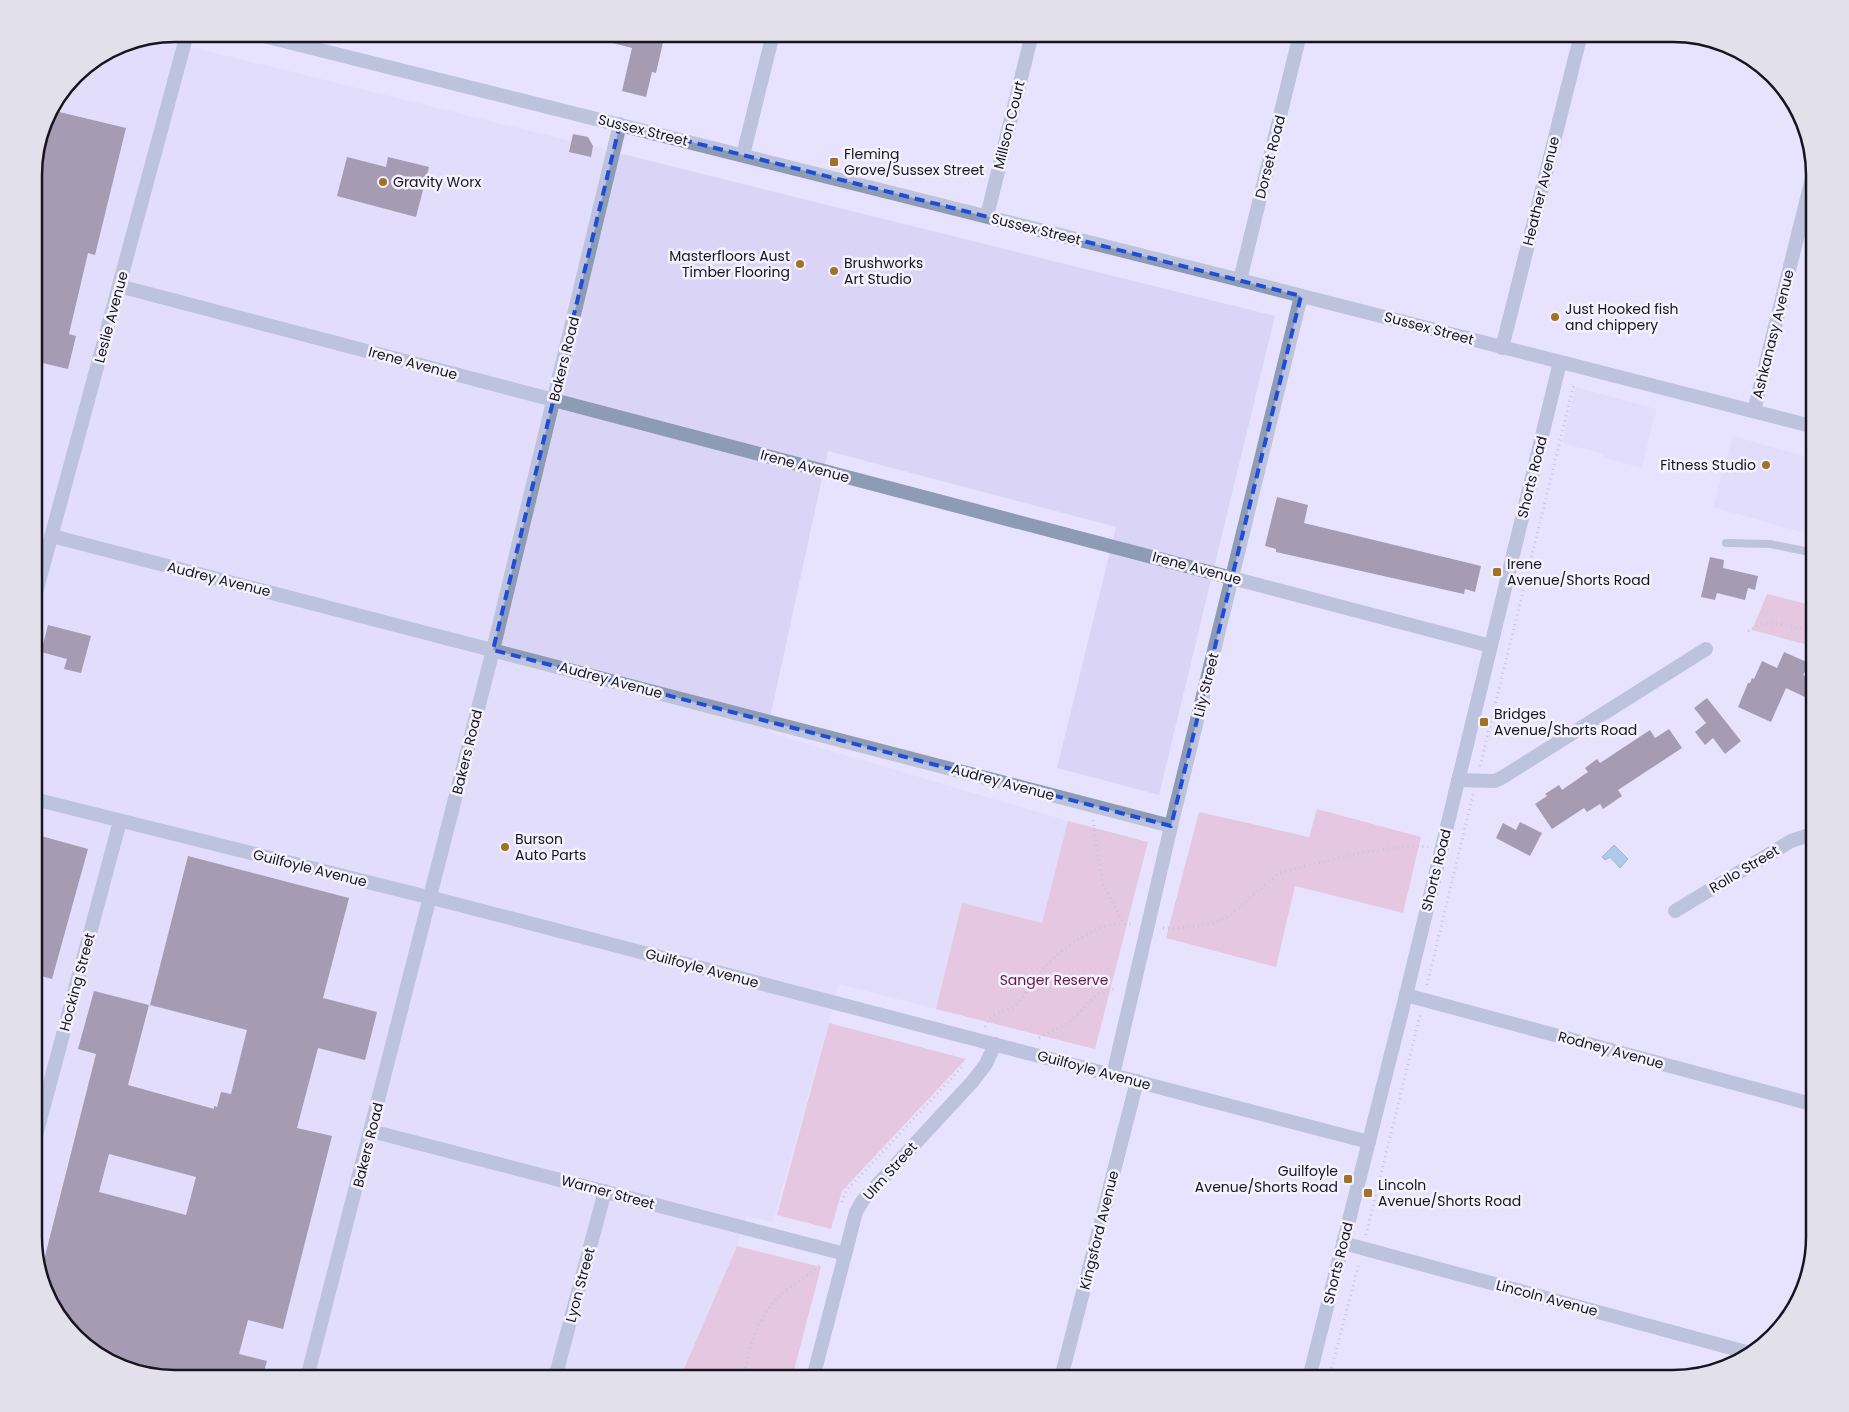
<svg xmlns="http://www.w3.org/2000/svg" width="1849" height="1412" viewBox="0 0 1849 1412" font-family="Poppins,sans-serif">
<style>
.built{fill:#dad5f7}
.green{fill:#e3a4c2}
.water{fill:#66acd6;stroke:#4e7f9f}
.building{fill:#544457;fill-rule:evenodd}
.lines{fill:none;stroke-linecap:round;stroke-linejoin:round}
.path{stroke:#a19eb3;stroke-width:3;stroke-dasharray:1 4;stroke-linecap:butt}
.service{stroke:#8d9bb5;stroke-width:8}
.minor{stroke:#8d9bb5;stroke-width:14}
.tertiary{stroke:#8d9bb5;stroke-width:14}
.marked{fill:none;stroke:#1d4ed8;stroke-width:4;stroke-dasharray:10 6;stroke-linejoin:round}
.poi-dot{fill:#a27126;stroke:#f4f2fd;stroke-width:2}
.labels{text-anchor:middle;stroke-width:5;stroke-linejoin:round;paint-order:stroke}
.street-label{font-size:14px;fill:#17151f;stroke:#f4f2fd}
.poi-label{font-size:14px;fill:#17151f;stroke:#f4f2fd;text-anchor:start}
.park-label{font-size:14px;fill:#671746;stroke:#f4f2fd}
.rim{fill:none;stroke:#17151f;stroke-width:2.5}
</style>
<rect width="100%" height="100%" fill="#e7e3fe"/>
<!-- built -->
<g class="built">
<path d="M155,38L1275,316L1159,795L1057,768L1116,527L828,451L767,732L1068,821L1042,924L962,904L936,1009L839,984L773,1222L746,1216L737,1246L680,1378H175L129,1371L89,1349L48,1300L34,1246V166L48,112L82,69L121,44Z"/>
<path d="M1576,387L1656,409L1642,468L1603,457V454L1562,443Z"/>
<path d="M1733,436L1815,459V536L1713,507Z"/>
</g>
<!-- green -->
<g class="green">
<path d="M1767,594L1815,606V647L1752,630Z"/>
<path d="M1317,809L1421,837L1403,913L1295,886L1276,967L1166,938L1199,812L1309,837Z"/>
<path d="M1068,821L1148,842L1095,1049L936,1009L962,903L1042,923Z"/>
<path d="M829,1023L966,1059L842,1191L831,1229L777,1215Z"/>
<path d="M737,1246L821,1267L792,1378H680Z"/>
</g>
<!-- water -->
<path class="water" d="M1614,845L1628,859L1620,868L1610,857L1605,860L1602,857Z"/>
<!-- building -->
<g class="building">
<path d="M597,34H665L656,73L652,72L646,97L622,91L632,48L597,39Z"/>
<path d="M51,110L126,128L95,255L88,253L69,334L76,336L68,369L34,361V166Z"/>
<path d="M573,134L588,137L593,146L591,157L569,152Z"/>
<path d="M347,157L386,167L388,157L429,167L416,217L337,196Z"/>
<path d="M1277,497L1308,505L1304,523L1481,566L1475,592L1465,589L1464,594L1276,552V549L1265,546Z"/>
<path d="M1710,557L1724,560L1723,568L1758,576L1755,590L1748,588L1745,600L1717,593L1715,600L1701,597Z"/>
<path d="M48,625L91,636L81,673L64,669L67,659L41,652Z"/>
<path d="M1784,652L1809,663L1803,675L1815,680V684L1809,699L1786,688L1771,722L1738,707L1748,683H1750L1752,678L1754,679L1762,661L1777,668Z"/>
<path d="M1707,698L1741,741L1725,754L1713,738L1705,745L1695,732L1706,723L1694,708Z"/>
<path d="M1669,729L1682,748L1618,790L1622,796L1603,809L1600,804L1587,812L1584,808L1552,829L1535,804L1547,796L1545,794L1559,785L1562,790L1588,772L1585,768L1597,759L1600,763L1650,730L1655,738Z"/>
<path d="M1520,822L1542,833L1530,856L1496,838L1503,823L1516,830Z"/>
<path d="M34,834L88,849L52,979L34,974Z"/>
<path d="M188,856L349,898L323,998L377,1012L365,1060L318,1048L297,1128L332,1136L283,1329L248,1320L239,1354L267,1361L262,1378H175L129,1371L89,1349L48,1300L41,1272L96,1054L78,1049L94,991L149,1005L128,1085L214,1109V1106L217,1107L221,1092L231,1094L247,1030L150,1005ZM109,1154L196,1177L186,1215L99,1192Z"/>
</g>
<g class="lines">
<!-- path -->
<g class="path">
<path d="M1748,631L1764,623L1788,625L1815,632"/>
<path d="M1480,766L1574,384"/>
<path d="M1093,820L1102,882L1123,923"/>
<path d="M1163,928C1186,928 1207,927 1228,917L1278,874L1287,871C1314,863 1403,841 1428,847"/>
<path d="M1427,985L1473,794"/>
<path d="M985,1027C992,1008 1006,1015 1018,1003C1028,992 1035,977 1046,966C1066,944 1103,918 1134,925"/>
<path d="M1039,1038L1070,1022L1097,994L1114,989"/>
<path d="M842,1202L846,1191L964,1065"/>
<path d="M1366,1235L1420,1015"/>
<path d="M744,1378C749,1346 758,1314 784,1292C796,1282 810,1274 822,1264"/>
<path d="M1329,1378L1359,1263"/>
</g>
<!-- service -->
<path class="service" d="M1726,543L1770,544L1815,553"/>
<!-- minor -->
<g class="minor">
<path d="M743,155L773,34"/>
<path d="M987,216L1032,34"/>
<path d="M1240,280L1300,34"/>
<path d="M119,286L1491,646"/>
<path d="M1502,348L1581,34"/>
<path d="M1754,411L1814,170"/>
<path d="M52,536L1171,826"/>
<path d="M34,600L187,34"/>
<path d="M1458,780L1495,781L1503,777L1706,649"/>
<path d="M34,799L452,903L1369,1142"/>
<path d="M1675,911L1791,841L1815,833"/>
<path d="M1406,995L1815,1105"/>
<path d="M1113,1075L1171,826L1301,296"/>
<path d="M371,1131L845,1254"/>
<path d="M34,1143L120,821"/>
<path d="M1343,1243L1750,1353"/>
<path d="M555,1378L605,1191"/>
<path d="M813,1378L856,1212L863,1200L973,1081L986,1064L995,1044"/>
<path d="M1061,1378L1137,1081"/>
<path d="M1309,1378L1406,995L1560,362"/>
</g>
<!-- tertiary -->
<g class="tertiary">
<path d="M256,34L1240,280L1815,427"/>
<path d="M307,1378L493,650L620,124"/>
</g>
</g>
<!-- marked area -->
<path d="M0 0H1849V1412H0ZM620,124L1301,296L1171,826L493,650Z" fill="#e7e3fe" fill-opacity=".55" fill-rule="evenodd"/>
<path class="marked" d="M620,124L1301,296L1171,826L493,650Z"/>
<!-- markers -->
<g class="poi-dot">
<rect x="829" y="157" width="10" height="10" rx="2.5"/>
<circle cx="383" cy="182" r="5"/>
<circle cx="800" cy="264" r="5"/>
<circle cx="834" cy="271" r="5"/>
<circle cx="1555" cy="317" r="5"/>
<circle cx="1766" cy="465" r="5"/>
<rect x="1492" y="567" width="10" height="10" rx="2.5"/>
<rect x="1479" y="717" width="10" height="10" rx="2.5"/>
<circle cx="505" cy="847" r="5"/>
<rect x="1343" y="1174" width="10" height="10" rx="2.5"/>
<rect x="1363" y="1188" width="10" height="10" rx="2.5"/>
</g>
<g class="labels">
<!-- street labels -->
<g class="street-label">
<text transform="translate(1009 125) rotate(-76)" y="5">Millson Court</text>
<text transform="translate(643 130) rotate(14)" y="5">Sussex Street</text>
<text transform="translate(1270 157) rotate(-76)" y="5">Dorset Road</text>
<text transform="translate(1541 191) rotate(-76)" y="5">Heather Avenue</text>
<text transform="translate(1036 229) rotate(14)" y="5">Sussex Street</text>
<text transform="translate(111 317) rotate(-75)" y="5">Leslie Avenue</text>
<text transform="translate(1429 328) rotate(15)" y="5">Sussex Street</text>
<text transform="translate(1773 334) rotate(-76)" y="5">Ashkanasy Avenue</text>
<text transform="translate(564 359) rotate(-76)" y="5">Bakers Road</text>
<text transform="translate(413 363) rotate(15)" y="5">Irene Avenue</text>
<text transform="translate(805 466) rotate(15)" y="5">Irene Avenue</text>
<text transform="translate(1532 477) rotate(-76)" y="5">Shorts Road</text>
<text transform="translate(1197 568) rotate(15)" y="5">Irene Avenue</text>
<text transform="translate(219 579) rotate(14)" y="5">Audrey Avenue</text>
<text transform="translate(611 680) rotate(15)" y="5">Audrey Avenue</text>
<text transform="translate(1206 685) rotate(-76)" y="5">Lily Street</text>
<text transform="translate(467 752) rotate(-76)" y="5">Bakers Road</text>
<text transform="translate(1003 782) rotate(15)" y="5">Audrey Avenue</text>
<text transform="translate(310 868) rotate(14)" y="5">Guilfoyle Avenue</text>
<text transform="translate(1744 869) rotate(-31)" y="5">Rollo Street</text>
<text transform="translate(1436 870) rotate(-76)" y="5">Shorts Road</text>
<text transform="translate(702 968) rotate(15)" y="5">Guilfoyle Avenue</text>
<text transform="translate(77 982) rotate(-75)" y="5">Hocking Street</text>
<text transform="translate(1611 1050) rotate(15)" y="5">Rodney Avenue</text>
<text transform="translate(1094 1070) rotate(15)" y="5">Guilfoyle Avenue</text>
<text transform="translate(368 1145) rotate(-76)" y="5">Bakers Road</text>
<text transform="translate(890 1171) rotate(-48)" y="5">Ulm Street</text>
<text transform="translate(608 1192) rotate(15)" y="5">Warner Street</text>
<text transform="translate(1099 1230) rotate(-76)" y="5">Kingsford Avenue</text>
<text transform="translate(1338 1263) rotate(-76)" y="5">Shorts Road</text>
<text transform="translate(580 1285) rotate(-75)" y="5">Lyon Street</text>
<text transform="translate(1547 1298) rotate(15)" y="5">Lincoln Avenue</text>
</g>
<!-- poi labels -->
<g class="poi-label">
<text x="844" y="159">Fleming<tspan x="844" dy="16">Grove/Sussex Street</tspan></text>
<text x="393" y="187">Gravity Worx</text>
<text x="790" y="261" text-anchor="end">Masterfloors Aust<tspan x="790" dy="16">Timber Flooring</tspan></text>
<text x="844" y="268">Brushworks<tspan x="844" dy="16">Art Studio</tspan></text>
<text x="1565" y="314">Just Hooked fish<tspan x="1565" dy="16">and chippery</tspan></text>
<text x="1756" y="470" text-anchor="end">Fitness Studio</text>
<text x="1507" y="569">Irene<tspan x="1507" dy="16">Avenue/Shorts Road</tspan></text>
<text x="1494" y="719">Bridges<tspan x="1494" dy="16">Avenue/Shorts Road</tspan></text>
<text x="515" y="844">Burson<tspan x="515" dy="16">Auto Parts</tspan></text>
<text x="1338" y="1176" text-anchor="end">Guilfoyle<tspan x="1338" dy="16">Avenue/Shorts Road</tspan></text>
<text x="1378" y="1190">Lincoln<tspan x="1378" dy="16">Avenue/Shorts Road</tspan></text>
</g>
<!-- park labels -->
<g class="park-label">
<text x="1054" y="985">Sanger Reserve</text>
</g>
</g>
<!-- crop -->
<path d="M0 0H1849V1412H0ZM175 42H1673A133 133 0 0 1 1806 175V1237A133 133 0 0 1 1673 1370H175A133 133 0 0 1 42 1237V175A133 133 0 0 1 175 42Z" fill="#e2e0eb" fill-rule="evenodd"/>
<path class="rim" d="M175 42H1673A133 133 0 0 1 1806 175V1237A133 133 0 0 1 1673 1370H175A133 133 0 0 1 42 1237V175A133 133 0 0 1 175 42Z"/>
</svg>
